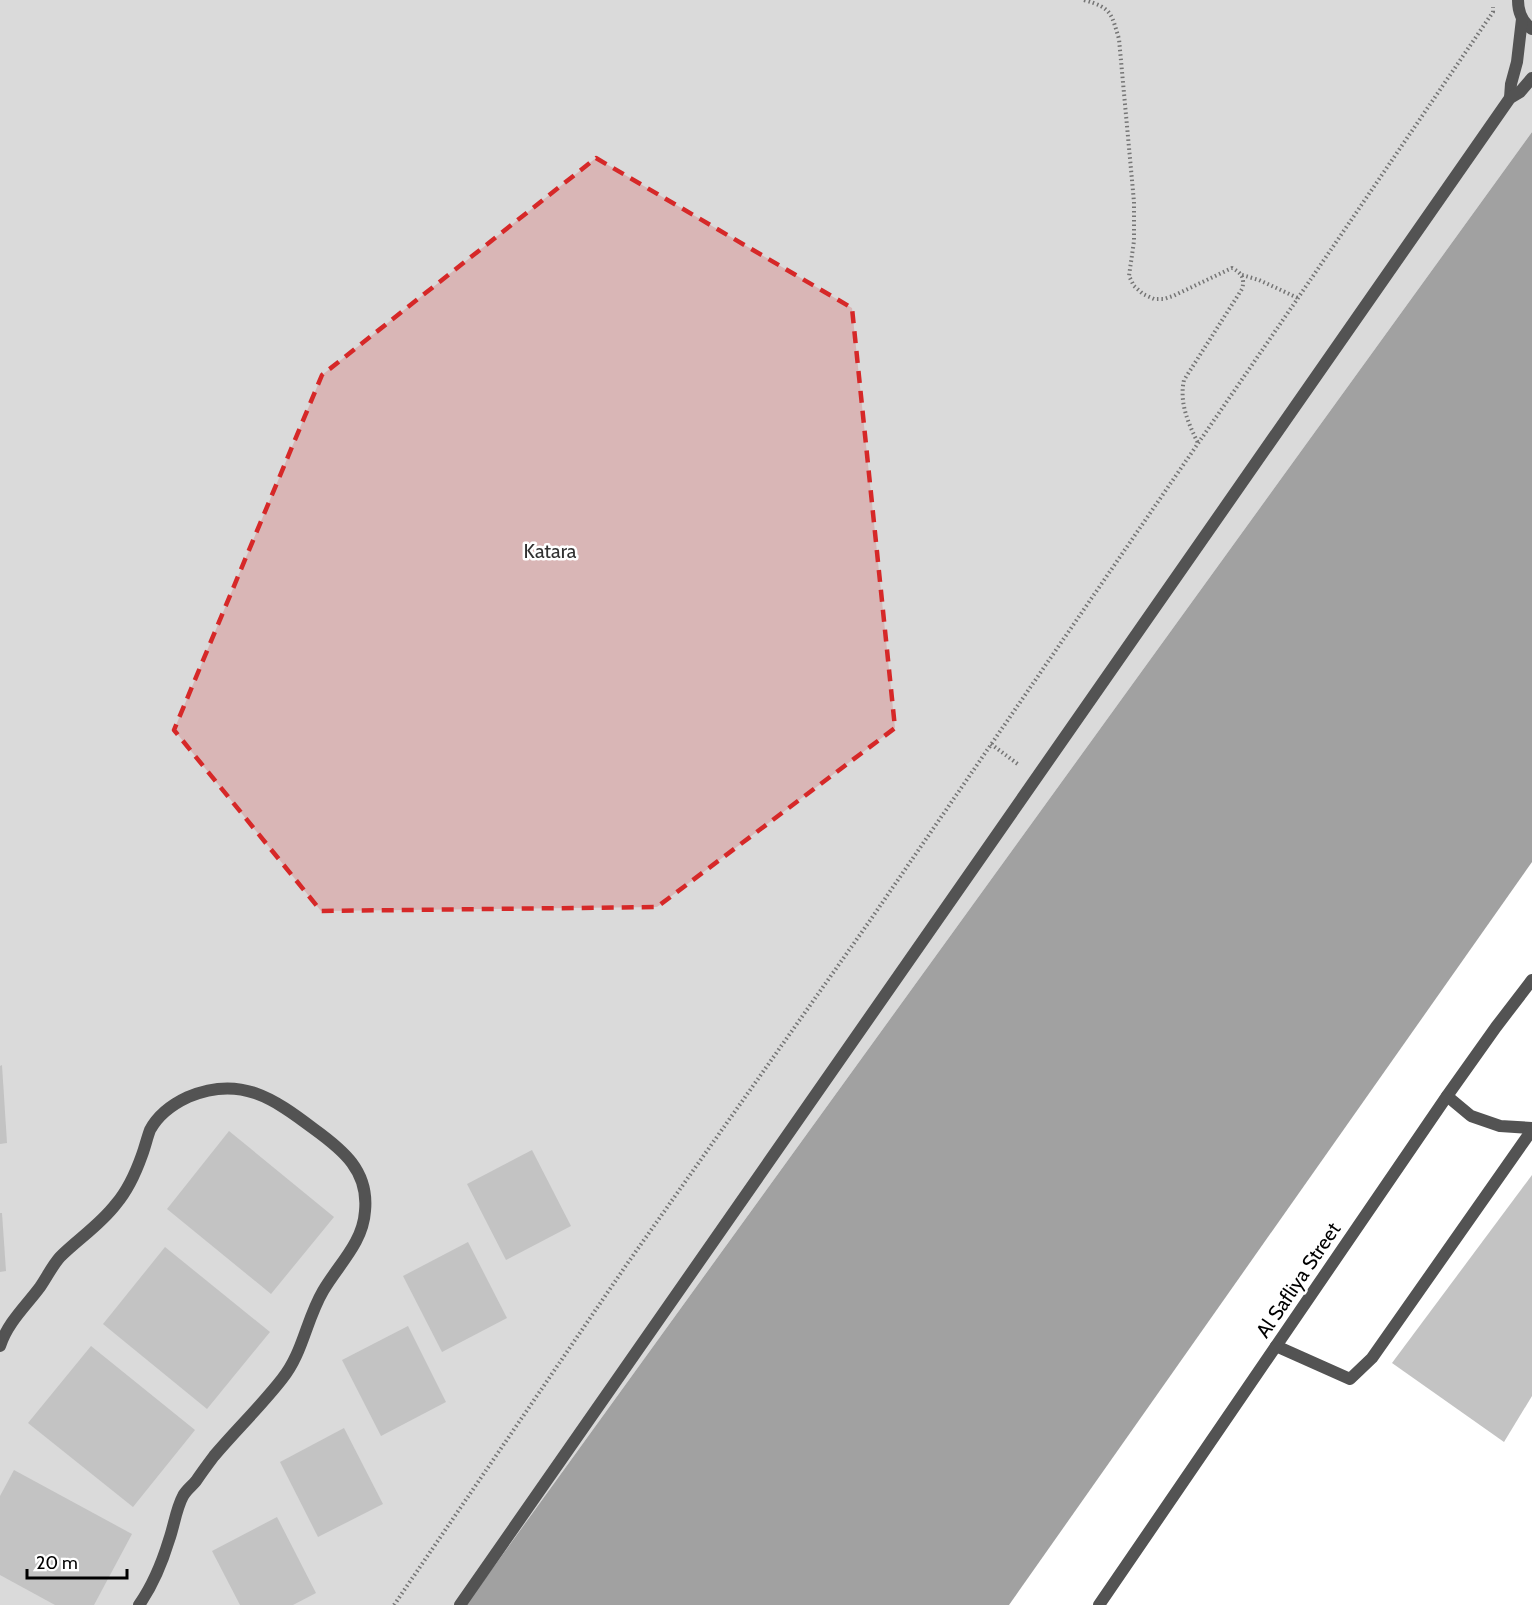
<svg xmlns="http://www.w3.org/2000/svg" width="1532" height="1605" viewBox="0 0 1532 1605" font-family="Cabin,sans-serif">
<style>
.green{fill:#dadada}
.water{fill:#a1a1a1}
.building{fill:#c3c3c3}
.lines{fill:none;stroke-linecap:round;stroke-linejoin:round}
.path{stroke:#757575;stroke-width:4;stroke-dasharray:1.5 3;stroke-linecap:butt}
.service{stroke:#535353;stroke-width:12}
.minor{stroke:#535353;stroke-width:12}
.marked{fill:#d62828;fill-opacity:0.2;stroke:#d62828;stroke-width:4.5;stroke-dasharray:12 8;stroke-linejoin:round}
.labels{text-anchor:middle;stroke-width:5;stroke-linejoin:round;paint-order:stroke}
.park-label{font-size:20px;fill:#313131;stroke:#fff}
.street-label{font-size:20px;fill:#000;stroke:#fff}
</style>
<rect width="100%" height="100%" fill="#fff"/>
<!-- green -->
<path class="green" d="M0,0H1532V132L466,1605H0Z"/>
<!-- water -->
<path class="water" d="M1532,132V862L1009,1605H466Z"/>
<!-- building -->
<g class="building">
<path d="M2,1065L7,1143L0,1144V1066Z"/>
<path d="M229,1131L334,1217L271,1294L167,1209Z"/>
<path d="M532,1150L571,1226L506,1260L467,1184Z"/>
<path d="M1532,1175V1396L1504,1442L1392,1363Z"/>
<path d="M0,1213H2L6,1271L0,1272Z"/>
<path d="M468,1242L507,1318L442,1352L403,1276Z"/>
<path d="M165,1247L270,1332L207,1409L103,1324Z"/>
<path d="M408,1326L446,1402L381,1436L342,1360Z"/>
<path d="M91,1346L195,1430L133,1507L28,1423Z"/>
<path d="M344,1428L383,1504L318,1537L280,1462Z"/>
<path d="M14,1470L132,1534L94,1605H55L0,1575V1496Z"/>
<path d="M277,1517L316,1593L293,1605H240L212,1551Z"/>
</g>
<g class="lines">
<!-- path -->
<g class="path">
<path d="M1084,0C1112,8 1111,13 1119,39L1134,202V241L1129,276L1134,286L1143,294L1154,299H1164L1173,296L1232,268C1242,273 1245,279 1242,289L1184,380C1179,402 1188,423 1198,443"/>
<path d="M1242,275L1259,280L1298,298"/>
<path d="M991,744L1019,765"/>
<path d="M394,1605L627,1264L869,922L1298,298L1493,12V7"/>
</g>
<!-- service -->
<g class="service">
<path d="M1518,0C1518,13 1522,22 1532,29"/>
<path d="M1510,98L1511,84L1517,62L1522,19"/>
<path d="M1447,1096L1471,1116L1500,1126L1532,1128"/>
<path d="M0,1346C8,1322 26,1306 40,1287C47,1277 52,1266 60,1257C78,1239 100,1225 116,1204C128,1190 136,1172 142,1155C145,1147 147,1138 150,1130C158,1115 173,1104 188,1097C240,1075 273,1098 314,1129C343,1150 369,1171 365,1211C363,1243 338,1265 323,1291C306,1320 303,1353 282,1379C261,1406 236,1430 214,1456C208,1464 202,1472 196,1481C192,1486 186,1490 183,1496C176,1509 174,1526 169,1540C162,1563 153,1585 139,1605"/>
<path d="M1276,1346L1350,1379L1372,1358L1532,1130"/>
<path d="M460,1605L1510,98L1520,92L1532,78"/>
</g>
<!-- minor -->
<path class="minor" d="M1099,1605L1447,1096L1496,1027L1532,980"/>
</g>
<!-- marked area -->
<path class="marked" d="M596,158L852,308L895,728L657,907L321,911L174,730L322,375Z"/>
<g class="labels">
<!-- park labels -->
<g class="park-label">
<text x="550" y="558">Katara</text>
</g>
<!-- street labels -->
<g class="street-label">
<text transform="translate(1298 1280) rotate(-56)" y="7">Al Safliya Street</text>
</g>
</g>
<!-- scale -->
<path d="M27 1569v9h100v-9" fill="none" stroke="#000000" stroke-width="3"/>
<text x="36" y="1569" font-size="18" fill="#000000" stroke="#ffffff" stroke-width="4.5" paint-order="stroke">20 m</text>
</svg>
